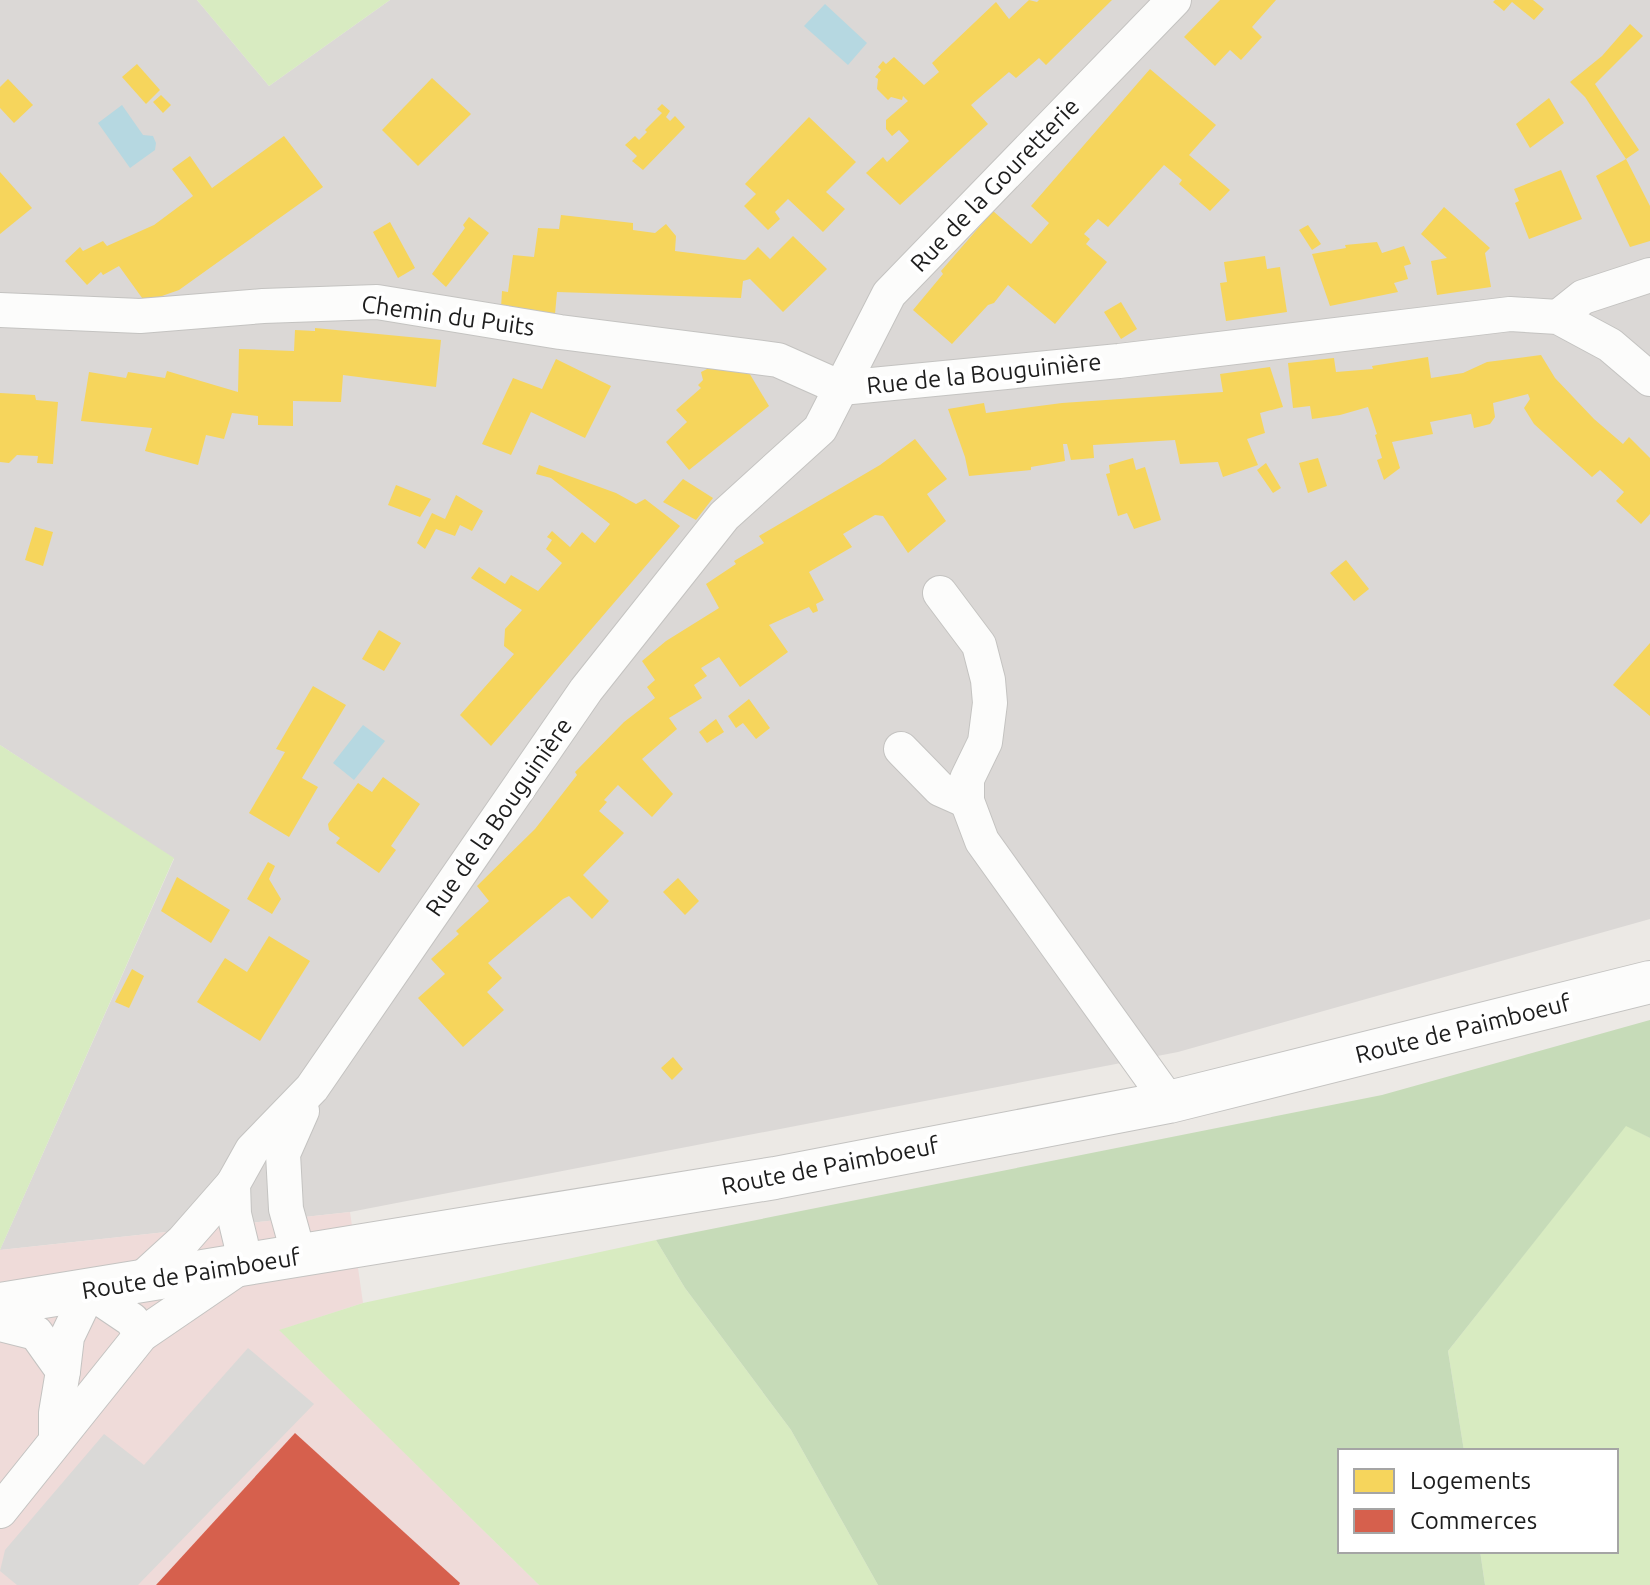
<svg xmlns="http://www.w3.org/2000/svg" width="1650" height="1585" viewBox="0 0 1650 1585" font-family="Ubuntu,sans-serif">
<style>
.residential{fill:#dbd8d6}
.commercial{fill:#efdbd9}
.grass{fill:#d8ebc1}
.forest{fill:#c6dbb8}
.parking{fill:#dad9d7}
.water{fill:#b6d8e1}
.homes{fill:#f6d55c}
.shops{fill:#d6604d}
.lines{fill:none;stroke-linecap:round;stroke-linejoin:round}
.minor-casing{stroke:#c4c3c1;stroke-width:36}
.tertiary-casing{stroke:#c4c3c1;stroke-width:44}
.minor{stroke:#fcfcfb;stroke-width:34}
.tertiary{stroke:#fcfcfb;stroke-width:42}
.labels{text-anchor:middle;stroke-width:8;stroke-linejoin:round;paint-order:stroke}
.street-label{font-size:24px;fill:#1d1d1d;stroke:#fff}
</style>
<rect width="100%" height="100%" fill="#ece9e5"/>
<!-- residential -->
<path class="residential" d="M0,0H197L269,86L390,0H1650V919L1178,1052L350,1212L0,1250L174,859L0,745Z"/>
<!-- commercial -->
<path class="commercial" d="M350,1212L363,1303L280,1330L539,1585H0V1250Z"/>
<!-- grass -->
<g class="grass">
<path d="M197,0H390L269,86Z"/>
<path d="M0,745L174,858L0,1250Z"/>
<path d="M1626,1125L1650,1138V1585H1485L1480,1551H1616V1451H1464L1448,1351Z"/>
<path d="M656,1240L685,1288L791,1430L878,1585H539L279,1330L363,1303Z"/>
</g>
<!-- forest -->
<path class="forest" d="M1650,1020V1138L1626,1126L1448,1351L1464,1451H1340V1551H1480L1485,1585H878L791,1430L685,1288L656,1240L1382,1095Z"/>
<!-- parking -->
<path class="parking" d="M248,1348L314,1404L138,1585H17L0,1571L5,1550L104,1434L144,1465Z"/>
<!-- water -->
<g class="water">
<path d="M825,4L867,43L848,65L804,26Z"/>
<path d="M122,105L143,135L153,136L156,143L155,150L130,168L98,123Z"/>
<path d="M363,725L385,741L354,780L333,763Z"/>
</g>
<!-- homes -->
<g class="homes">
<path d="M1029,0L1037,2L1039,0H1112L1046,65L1039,58L1016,78L1009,72L971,105L988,124L900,205L866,173L883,157L887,162L909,141L899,130L892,136L886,129V120L908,101L903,96L902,100L891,97L888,100L877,89L878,79L875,77L881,70L878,67L883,61L886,64L894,57L924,85L939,72L932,63L996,2L1009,19Z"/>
<path d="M1220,0H1276L1252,27L1262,37L1241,60L1230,50L1215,66L1184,37Z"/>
<path d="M1495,0H1533L1544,9L1534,20L1512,2L1504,11L1493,2Z"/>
<path d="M1630,24L1643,36L1595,84L1639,150L1626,159L1585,97L1570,82L1602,56Z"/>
<path d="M137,64L160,90L146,104L122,77Z"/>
<path d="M1150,69L1216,125L1189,155L1230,190L1210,211L1179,184L1182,180L1164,165L1108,227L1098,219L1084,234L1090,239L1086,244L1107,262L1055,324L1008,285L994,303L988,305L952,344L913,310L943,274L941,271L993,211L1031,244L1049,223L1031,206Z"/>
<path d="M432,78L471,114L418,166L382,130Z"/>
<path d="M8,79L33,105L14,123L0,108V87Z"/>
<path d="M161,95L171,105L163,113L153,102Z"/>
<path d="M1549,98L1564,123L1530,148L1516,124Z"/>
<path d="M662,104L670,111L666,117L670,121L675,116L685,127L643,170L632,161L637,156L625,145L635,136L639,140L647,132L645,130L662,113L657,109Z"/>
<path d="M809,117L856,162L826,192L845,209L823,232L788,199L775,212L780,219L768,230L744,206L756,194L745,184Z"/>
<path d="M284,136L323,187L179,290L145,302L119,266L103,275L101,272L87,285L65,261L80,247L83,251L103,241L107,246L154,225L193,196L172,169L190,156L212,188Z"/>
<path d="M1626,159L1650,206V241L1630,247L1596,176Z"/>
<path d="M1561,170L1582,219L1529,239L1515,203L1519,201L1514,189Z"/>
<path d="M0,172L32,208L0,234Z"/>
<path d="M1444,207L1490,248L1485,253L1491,287L1437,295L1431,261L1447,258L1421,234Z"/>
<path d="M561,215L633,223V230L655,233L666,224L676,236L675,251L745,260L758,247L770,259L793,236L827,269L783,312L750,279L743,281L741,298L557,292L555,314L501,308L502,291L508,292L513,255L534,257L538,228L559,229Z"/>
<path d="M469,217L489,233L446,287L432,274L465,228L463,225Z"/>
<path d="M390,222L415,268L398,278L373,232Z"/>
<path d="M1308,225L1321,244L1312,250L1299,230Z"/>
<path d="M1377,242L1382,253L1404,246L1411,264L1404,266L1408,279L1394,283L1398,292L1330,306L1312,254L1346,248L1345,245Z"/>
<path d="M1265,256L1267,269L1280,267L1287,312L1226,321L1220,283L1227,282L1224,262Z"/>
<path d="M1121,302L1137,329L1121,339L1104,312Z"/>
<path d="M315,328L441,340L436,387L343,375L341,402L293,401V426L258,425V416L232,413L224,439L206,435L198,465L145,451L152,428L81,421L89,372L126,378L128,372L165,378L167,371L238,392L239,349L294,351L295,330L315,331Z"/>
<path d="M1541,355L1555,378L1594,419L1623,444L1629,437L1650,458V514L1641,524L1616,501L1624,492L1600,470L1592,477L1534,424L1524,408L1530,399L1528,394L1493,403L1495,417L1490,424L1474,428L1471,414L1430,422L1433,434L1392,442L1400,468L1384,480L1377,460L1382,458L1375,435L1377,434L1368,407L1340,415L1312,419L1310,406L1293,408L1288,363L1334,358L1336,372L1373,369L1372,366L1428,357L1431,378L1463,373L1487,362Z"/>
<path d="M556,359L611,386L585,438L531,412L511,455L482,444L513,378L542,389Z"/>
<path d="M708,364L748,371L769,406L689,470L666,442L687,422L676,410L701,388L698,385L703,380L701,372L707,369Z"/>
<path d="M1270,367L1283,407L1260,413L1265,433L1247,439L1258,465L1223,477L1218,462L1180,464L1175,440L1093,445L1094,458L1071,460L1067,444H1063L1065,461L1031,467V470L969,476L965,457L948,409L984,403L986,413L1062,403L1223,392L1220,374Z"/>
<path d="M0,393L35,395L36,400L58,402L53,464L37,463L38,456L17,455L9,463L0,462Z"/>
<path d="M915,439L947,479L927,494L946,521L908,553L883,516L875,515L843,534L852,547L809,572L824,600L816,604L818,611L813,613L809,607L769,625L788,652L740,687L719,657L701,668L707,676L694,685L702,698L669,718L677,729L642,759L673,794L652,817L618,785L604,800L607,802L599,811L624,833L583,875L609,901L592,919L569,896L563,899L488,963L502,978L487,992L504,1010L463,1047L418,998L445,974L431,959L459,934L456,931L489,901L477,886L535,829L577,775L575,772L624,722L655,698L647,687L655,680L642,661L666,641L719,608L706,584L736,564L734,561L764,543L759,536L880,465Z"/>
<path d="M1133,458L1136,470L1145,467L1161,520L1134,529L1127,513L1118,516L1106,474L1110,473L1109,465Z"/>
<path d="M1318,458L1327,486L1308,493L1299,463Z"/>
<path d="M1266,463L1281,488L1273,493L1257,470Z"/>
<path d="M539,465L616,493L636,504L645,499L680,526L491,746L460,715L514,654L504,646L505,629L522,610L471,578L479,567L505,584L511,575L538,591L562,563L546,549L552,540L547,537L552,531L570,547L582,532L595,543L610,524L551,478L536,474Z"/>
<path d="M683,479L713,498L696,520L663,502Z"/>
<path d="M396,485L431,499L420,517L388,505Z"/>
<path d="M456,495L483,511L472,531L460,525L455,536L436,529L425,549L417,543L432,513L445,519Z"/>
<path d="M35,527L53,532L43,566L25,560Z"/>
<path d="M1346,560L1369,589L1354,601L1330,573Z"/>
<path d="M379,630L401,643L384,671L362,659Z"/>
<path d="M1650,643V716L1613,685Z"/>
<path d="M313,686L346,705L302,778L318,787L289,837L249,813L285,752L276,749Z"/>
<path d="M749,699L770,728L756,739L743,723L736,728L728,716Z"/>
<path d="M716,719L724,732L707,743L699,732Z"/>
<path d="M383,777L420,804L391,846L396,850L379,873L336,843L340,838L329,830L328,824L358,783L372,792Z"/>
<path d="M268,862L275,866L269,879L281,899L272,914L247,899Z"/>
<path d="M177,877L230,910L211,943L161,911Z"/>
<path d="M678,878L699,901L685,915L663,892Z"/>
<path d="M269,936L310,961L260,1041L197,1002L225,958L247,972Z"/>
<path d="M132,969L144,976L129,1008L115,1002Z"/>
<path d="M673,1057L683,1069L672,1080L661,1068Z"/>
</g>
<!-- shops -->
<path class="shops" d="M295,1433L460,1583L459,1585H156Z"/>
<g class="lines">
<!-- minor casing -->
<g class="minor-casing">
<g id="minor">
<path d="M0,310L140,316L263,306L377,302L560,332L778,360L841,388"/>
<path d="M1558,317L1583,297L1650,275"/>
<path d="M841,388L1119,361L1510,314L1558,317L1610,345L1650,379"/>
<path d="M940,593L979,645L988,680L990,703L985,742L967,779V801L982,841L1169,1102"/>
<path d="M901,749L940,789L967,801"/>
<path d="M299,1256L286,1209L283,1154L302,1111"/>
<path d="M137,1283L183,1241L233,1184"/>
<path d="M0,1324L36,1333L63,1371L56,1413V1440"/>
<path d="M63,1371L67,1337L89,1291L132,1320L141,1335"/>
<path d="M0,1511L141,1335L242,1266L241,1243L234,1214L233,1184L252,1150L312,1088L586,690L724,516L820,429L889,294L1174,0"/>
</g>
</g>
<!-- tertiary casing -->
<g class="tertiary-casing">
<path id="tertiary" d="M0,1304L775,1178L1169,1102L1650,982"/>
</g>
<!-- minor -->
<use href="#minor" class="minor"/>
<!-- tertiary -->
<use href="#tertiary" class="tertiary"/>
</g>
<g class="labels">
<!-- street labels -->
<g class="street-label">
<text transform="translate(995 185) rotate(-46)" y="8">Rue de la Gouretterie</text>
<text transform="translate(448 316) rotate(8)" y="8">Chemin du Puits</text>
<text transform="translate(984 374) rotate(-6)" y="8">Rue de la Bouguinière</text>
<text transform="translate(499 817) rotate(-55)" y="8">Rue de la Bouguinière</text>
<text transform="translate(1463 1029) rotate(-14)" y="8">Route de Paimboeuf</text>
<text transform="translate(830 1166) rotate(-11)" y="8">Route de Paimboeuf</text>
<text transform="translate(191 1274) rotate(-9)" y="8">Route de Paimboeuf</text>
</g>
</g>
<!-- legend -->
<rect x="1338" y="1449" width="280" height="104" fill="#ffffff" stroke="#a5a5a5" stroke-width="2"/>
<rect x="1354" y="1469" width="40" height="24" fill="#f6d55c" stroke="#a5a5a5" stroke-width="2"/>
<text x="1410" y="1489" font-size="24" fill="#1d1d1d">Logements</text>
<rect x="1354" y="1509" width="40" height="24" fill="#d6604d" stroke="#a5a5a5" stroke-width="2"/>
<text x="1410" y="1529" font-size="24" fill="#1d1d1d">Commerces</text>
</svg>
